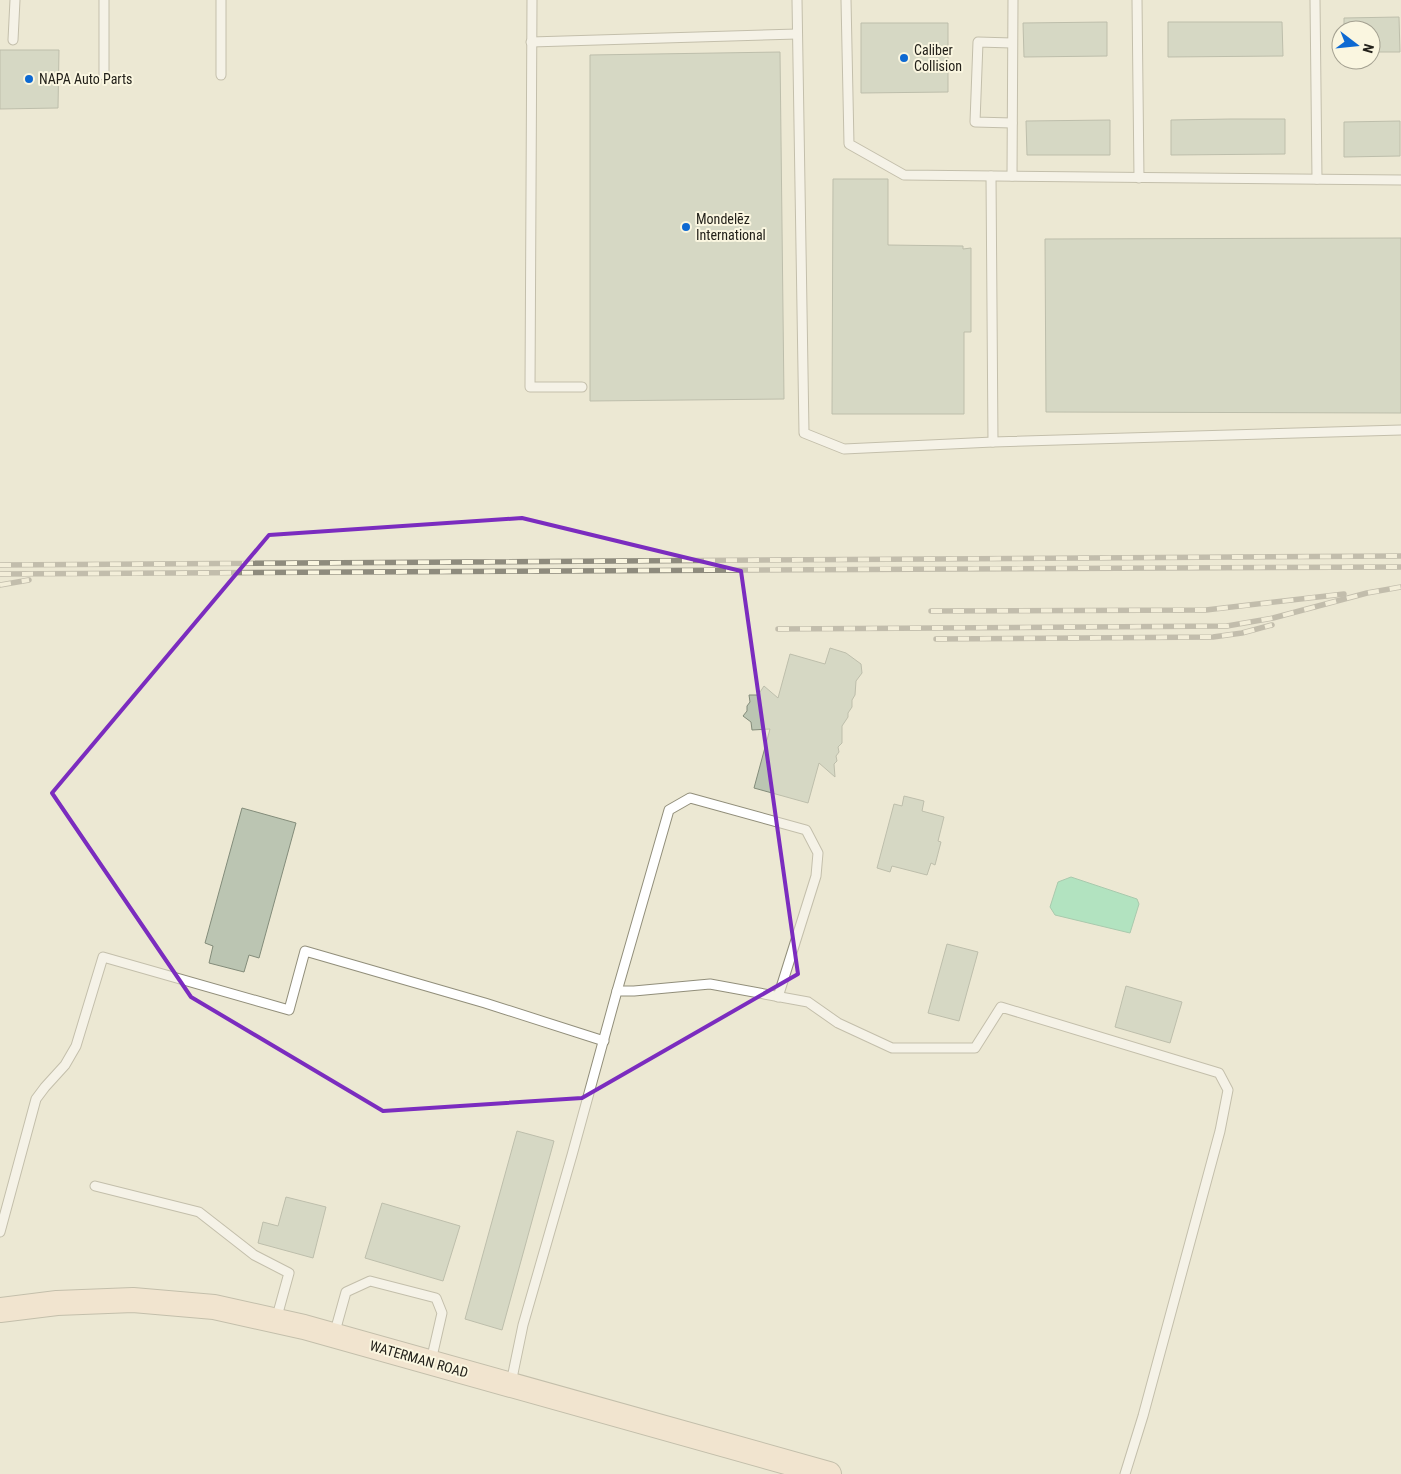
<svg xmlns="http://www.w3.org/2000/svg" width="1401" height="1474" viewBox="0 0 1401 1474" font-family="'Roboto Condensed',sans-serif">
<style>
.water{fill:#6cdea9;stroke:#56a57e}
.building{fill:#bbc5b2;stroke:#838c7a}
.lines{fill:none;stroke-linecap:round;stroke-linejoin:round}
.service-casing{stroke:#918e7a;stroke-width:11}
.secondary-casing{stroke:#918e7a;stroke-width:26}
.service{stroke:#fff;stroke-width:9}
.secondary{stroke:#f7e1ca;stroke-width:24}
.rail-casing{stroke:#8e8b7d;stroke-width:5.5}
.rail{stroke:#faf6e0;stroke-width:4;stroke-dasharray:11;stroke-linecap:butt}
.marked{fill:none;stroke:#7b2cbf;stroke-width:4;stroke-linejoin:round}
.poi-dot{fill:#0d69d2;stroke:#faf6e0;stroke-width:2}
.labels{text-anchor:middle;stroke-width:4;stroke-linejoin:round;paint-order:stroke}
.poi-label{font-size:14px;fill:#23211a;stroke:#faf6e0;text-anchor:start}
.street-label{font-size:14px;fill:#23211a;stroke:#faf6e0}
</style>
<rect width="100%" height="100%" fill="#ece8d3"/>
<!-- water -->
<path class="water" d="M1071,877L1137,899L1139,904L1130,933L1055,915L1050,907L1058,882Z"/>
<!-- building -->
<g class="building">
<path d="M1399,17L1400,52H1371V30H1344V18Z"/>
<path d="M1107,22V56L1024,57L1023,23Z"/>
<path d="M1168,22H1282L1283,56L1168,57Z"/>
<path d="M861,23H948V92L861,93Z"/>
<path d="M0,50H59L58,108L0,109Z"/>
<path d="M780,52L784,399L590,401V55Z"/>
<path d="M1230,119H1285V154L1171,155V120Z"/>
<path d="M1110,120V155H1027L1026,121Z"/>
<path d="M1400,121V156L1344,157V122Z"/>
<path d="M833,179H888V245L963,246V249L971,248V332H964V414H832Z"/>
<path d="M1401,238V413L1046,412L1045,239Z"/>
<path d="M830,648L846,653L861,664L862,673L856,681L855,695L852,700V707L848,713V717L842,726V743L838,747L839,752L836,756L837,761L834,764L835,777L819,763L808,803L754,788L770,729L752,730L751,722L743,716L747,711V706L750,702L749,695H758L764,686L778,698L790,654L825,664Z"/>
<path d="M904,796L924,801L922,811L944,817L938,841L941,842L935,865L931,863L927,875L892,866L890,872L877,868L894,804L902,806Z"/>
<path d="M242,808L296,823L259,958L249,955L244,972L209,963L213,946L205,943Z"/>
<path d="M947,944L978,952L959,1021L928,1013Z"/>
<path d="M1126,986L1182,1002L1170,1043L1115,1027Z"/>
<path d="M517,1131L554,1141L502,1330L465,1319Z"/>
<path d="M286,1197L326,1207L313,1258L258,1243L263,1222L278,1226Z"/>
<path d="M382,1203L460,1226L443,1281L365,1258Z"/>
</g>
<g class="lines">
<!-- service casing -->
<g class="service-casing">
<g id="service">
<path d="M221,0V75"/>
<path d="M532,0L530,387H582"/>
<path d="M797,0L804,433L844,449L993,442L991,176"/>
<path d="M846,0L849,144L904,175L1401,180"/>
<path d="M1137,0L1139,178"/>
<path d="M1315,0L1317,179"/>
<path d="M13,40L15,0"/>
<path d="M531,42L797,34"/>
<path d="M104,75V0"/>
<path d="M1012,123L975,122L978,42L1012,43"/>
<path d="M1012,176L1013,0"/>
<path d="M993,442L1401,430"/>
<path d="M617,991L669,810L690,798L806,830L818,853L816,876L778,997"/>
<path d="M95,1186L199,1212L254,1255L289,1273L276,1320"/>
<path d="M0,1232L36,1099L45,1087L65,1065L76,1046L103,957L289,1010L305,951L485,1003L604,1041"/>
<path d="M334,1335L346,1292L370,1281L436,1298L442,1313L431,1361"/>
<path d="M511,1383L523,1325L572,1155L617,991H634L710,984L808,1002L838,1023L892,1048H975L1001,1007L1219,1073L1228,1090L1220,1131L1143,1416L1125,1474"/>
</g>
</g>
<!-- secondary casing -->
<g class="secondary-casing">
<path id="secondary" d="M0,1310L57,1303L133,1300L214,1307L304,1327L829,1474"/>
</g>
<!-- service -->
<use href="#service" class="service"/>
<!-- secondary -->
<use href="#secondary" class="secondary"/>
<!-- rail casing -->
<g class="rail-casing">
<g id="rail">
<path d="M0,565L1401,556"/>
<path d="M0,574C467,572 934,568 1401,567"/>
<path d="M0,585L29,580"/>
<path d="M931,611L1206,610L1344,594"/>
<path d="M778,629L1227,626L1273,618L1367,593L1401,587"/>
<path d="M936,639L1213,637L1242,633L1272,625"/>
</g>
</g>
<!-- rail -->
<use href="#rail" class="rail"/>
</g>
<!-- marked area -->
<path d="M0 0H1401V1474H0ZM522,518L741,571L798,974L582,1098L383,1111L191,997L52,793L269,535Z" fill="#ece8d3" fill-opacity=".55" fill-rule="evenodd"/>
<path class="marked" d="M522,518L741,571L798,974L582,1098L383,1111L191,997L52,793L269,535Z"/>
<!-- markers -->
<g class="poi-dot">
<circle cx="904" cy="58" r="5"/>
<circle cx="29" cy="79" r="5"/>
<circle cx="686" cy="227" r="5"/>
</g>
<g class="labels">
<!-- poi labels -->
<g class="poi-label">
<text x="914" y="55">Caliber<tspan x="914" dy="16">Collision</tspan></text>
<text x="39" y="84">NAPA Auto Parts</text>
<text x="696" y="224">Mondelēz<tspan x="696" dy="16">International</tspan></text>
</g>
<!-- street labels -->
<g class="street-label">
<text transform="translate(419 1359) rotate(16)" y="5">WATERMAN ROAD</text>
</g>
</g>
<!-- north arrow -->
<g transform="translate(1356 45) rotate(106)"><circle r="24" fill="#faf6e0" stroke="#a4a191"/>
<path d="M0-4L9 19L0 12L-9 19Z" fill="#0d69d2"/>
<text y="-8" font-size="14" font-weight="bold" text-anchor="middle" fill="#23211a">N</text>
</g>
</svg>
